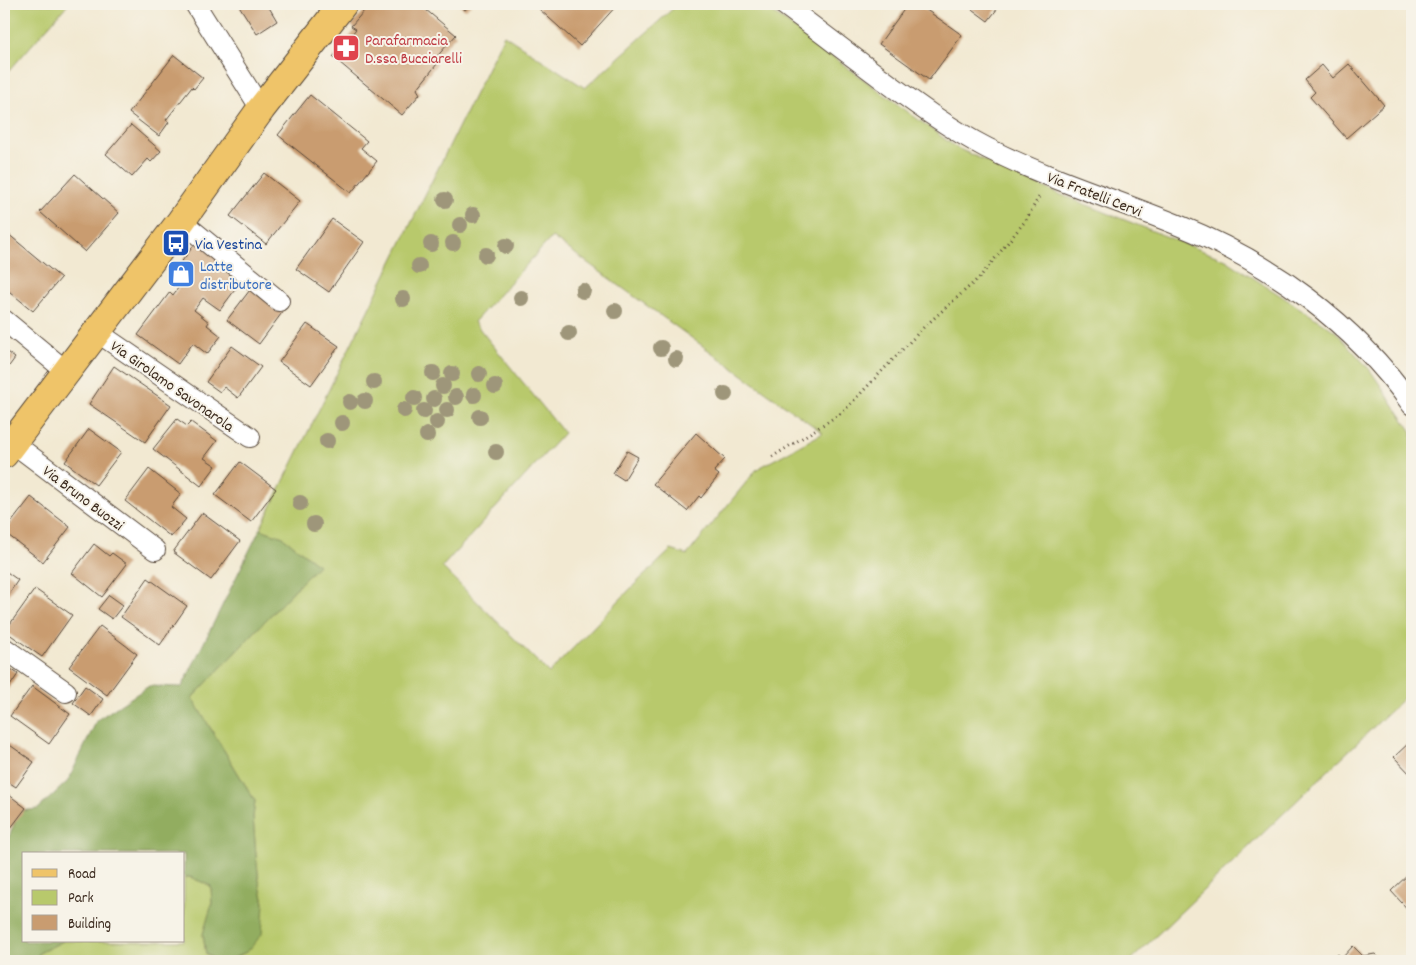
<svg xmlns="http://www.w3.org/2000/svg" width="1416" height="965" viewBox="0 0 1416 965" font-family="Dekko,sans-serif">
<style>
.green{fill:#b8c96c;stroke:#7a7a45;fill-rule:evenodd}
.forest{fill:#92ad60;stroke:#666c3f}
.building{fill:#c99c70}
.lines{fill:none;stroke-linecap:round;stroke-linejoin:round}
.minor-casing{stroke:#564739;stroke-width:22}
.primary-casing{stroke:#564739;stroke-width:30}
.path{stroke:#564739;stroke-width:3;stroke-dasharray:1 4;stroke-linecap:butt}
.minor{stroke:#fff;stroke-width:20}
.primary{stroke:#efc469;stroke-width:28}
.tree{fill:#9e967a}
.labels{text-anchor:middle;stroke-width:4;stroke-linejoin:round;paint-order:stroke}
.health-label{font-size:16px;fill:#be3a42;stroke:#f7f3e8;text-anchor:start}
.street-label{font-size:16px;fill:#3b2a1e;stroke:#f7f3e8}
.transit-label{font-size:16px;fill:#164399;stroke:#f7f3e8;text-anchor:start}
.shop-label{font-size:16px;fill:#366cbe;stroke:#f7f3e8;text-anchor:start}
</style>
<rect width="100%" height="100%" fill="#f7f3e8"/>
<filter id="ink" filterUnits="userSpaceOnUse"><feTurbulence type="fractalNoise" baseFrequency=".02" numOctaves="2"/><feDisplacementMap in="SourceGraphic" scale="10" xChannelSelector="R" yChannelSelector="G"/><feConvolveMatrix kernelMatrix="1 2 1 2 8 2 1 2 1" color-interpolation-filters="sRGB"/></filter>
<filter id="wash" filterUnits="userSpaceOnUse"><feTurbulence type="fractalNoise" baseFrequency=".0096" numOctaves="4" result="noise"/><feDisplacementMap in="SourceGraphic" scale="20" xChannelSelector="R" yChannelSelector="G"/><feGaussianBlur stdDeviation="1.12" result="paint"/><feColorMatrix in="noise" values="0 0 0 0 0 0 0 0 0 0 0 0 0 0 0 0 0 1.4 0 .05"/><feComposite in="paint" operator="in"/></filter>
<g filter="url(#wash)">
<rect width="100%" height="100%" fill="#f2e9d2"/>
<!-- green -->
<g class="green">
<path d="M4,4H68L8,72L4,67Z"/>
<path d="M678,4H761L957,148L1054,192L1226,260L1335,331L1370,370L1412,432V690L1130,961H228L248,951L264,903L259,881L256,855L253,817L255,801L192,698L318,565L283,537L260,529L504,35L585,88ZM552,237L823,433L757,469L687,555L671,550L633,586L549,673L442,567L564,433L474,322Z"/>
<path d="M184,877H190L211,886L212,904L203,935L206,954L217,961H37L39,953L63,941H184Z"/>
</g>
<!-- forest -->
<path class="forest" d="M260,529L283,537L318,565L192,698L255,801L253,817L256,855L259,881L264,903L262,934L248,951L228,961H217L206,954L203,934L212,904L211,886L190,877H184V854H24V941H63L39,953L37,961H4V848L20,811L38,809L68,781L97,720L149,686L182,687Z"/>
<g id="blocks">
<!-- building -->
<g class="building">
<path d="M238,4H267L277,21L257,34Z"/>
<path d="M370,4H419L456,35L433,61L437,64L417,89L420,94L402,115L333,57L356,29L351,26Z"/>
<path d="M458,4H472L465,10Z"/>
<path d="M542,4H618L580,46L538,8Z"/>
<path d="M908,4H918L962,35L929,80L879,44Z"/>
<path d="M965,4H1001L988,21Z"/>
<path d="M174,55L203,78L194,89L192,87L166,120L169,122L159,136L129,113Z"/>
<path d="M1349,64L1384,105L1346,138L1310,97L1315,92L1305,80L1322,65L1333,78Z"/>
<path d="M310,95L367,141L361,148L377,161L351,193L278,135Z"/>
<path d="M131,125L161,151L151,162L148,159L132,177L106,154Z"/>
<path d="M264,173L300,201L266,244L230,216Z"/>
<path d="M75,174L119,213L85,252L40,212Z"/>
<path d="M332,219L364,242L329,292L296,269Z"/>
<path d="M7,233L61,278L33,311L4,287V237Z"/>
<path d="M197,241L241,273L233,284L237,287L220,310L203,298L194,310L209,322L207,325L221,336L207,354L193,343L178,364L138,335L170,292L173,295L181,284L171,276Z"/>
<path d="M253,286L284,310L259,344L227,320Z"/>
<path d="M307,324L339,346L311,385L279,362Z"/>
<path d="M232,346L261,367L238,398L224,387L220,392L206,382Z"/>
<path d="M4,350L15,358L4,373Z"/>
<path d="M114,366L171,405L145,442L89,404Z"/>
<path d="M177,419L187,426L191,422L217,441L204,458L216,466L201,486L153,449Z"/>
<path d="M89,429L121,452L96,485L65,462Z"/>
<path d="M696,433L725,459L714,471L719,475L701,498L699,496L687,511L653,484Z"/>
<path d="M627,451L638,457L624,480L613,473Z"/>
<path d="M240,462L276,489L251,522L215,495Z"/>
<path d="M149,469L181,494L171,507L186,519L171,537L125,501Z"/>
<path d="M31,497L70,527L43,562L4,532Z"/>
<path d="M202,513L240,541L211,580L173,552Z"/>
<path d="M94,544L109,556L112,553L127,564L102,597L72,573Z"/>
<path d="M4,570L18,580L4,601Z"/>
<path d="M148,578L187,606L160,645L121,617Z"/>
<path d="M35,589L72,615L42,657L5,631Z"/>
<path d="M109,595L123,605L112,619L98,609Z"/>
<path d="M100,626L137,654L107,695L69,667Z"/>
<path d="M4,664L18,674L4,695Z"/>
<path d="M32,686L70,714L49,744L10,716Z"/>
<path d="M85,686L103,699L91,716L73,703Z"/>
<path d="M1412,740V776L1394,757Z"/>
<path d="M4,741L34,762L16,787L4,779Z"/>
<path d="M4,791L26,808L4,837Z"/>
<path d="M1412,871V914L1391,891Z"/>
<path d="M1353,946L1363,956L1375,954L1382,961H1331L1338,954L1342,958Z"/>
</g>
</g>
</g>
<g filter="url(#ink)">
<use href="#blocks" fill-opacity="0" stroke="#564739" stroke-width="1"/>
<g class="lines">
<!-- minor casing -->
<g class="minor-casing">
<g id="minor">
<path d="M195,4L261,109"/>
<path d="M783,4C814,27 845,51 877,75C912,101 948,128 987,148C1048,179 1114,199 1178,225C1270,262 1354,323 1412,405"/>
<path d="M181,221L279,301"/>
<path d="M4,320L67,372"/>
<path d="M97,332L250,437"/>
<path d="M13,443L155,550"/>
<path d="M4,648L66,692"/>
</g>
</g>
<!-- primary casing -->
<g class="primary-casing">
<path id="primary" d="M4,454L181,221L261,109L343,4"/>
</g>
<!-- path -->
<path class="path" d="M772,457L843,412L923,328L980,277L1026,220L1040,195"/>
<!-- minor -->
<use href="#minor" class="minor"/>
<!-- primary -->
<use href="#primary" class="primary"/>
</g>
<!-- trees -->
<g class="tree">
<circle cx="445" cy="200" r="8"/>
<circle cx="473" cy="215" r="8"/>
<circle cx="460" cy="225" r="8"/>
<circle cx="453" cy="243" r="8"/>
<circle cx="431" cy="244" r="8"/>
<circle cx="506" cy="246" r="8"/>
<circle cx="486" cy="255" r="8"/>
<circle cx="419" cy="266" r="8"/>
<circle cx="583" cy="291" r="8"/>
<circle cx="521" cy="298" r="8"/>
<circle cx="403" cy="299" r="8"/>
<circle cx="615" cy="311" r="8"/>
<circle cx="569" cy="333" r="8"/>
<circle cx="661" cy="348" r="8"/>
<circle cx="676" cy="359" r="8"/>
<circle cx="433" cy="373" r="8"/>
<circle cx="452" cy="374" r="8"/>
<circle cx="479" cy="374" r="8"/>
<circle cx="374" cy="382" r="8"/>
<circle cx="443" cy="386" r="8"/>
<circle cx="495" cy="386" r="8"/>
<circle cx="725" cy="394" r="8"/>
<circle cx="474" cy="395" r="8"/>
<circle cx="456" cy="397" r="8"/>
<circle cx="414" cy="398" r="8"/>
<circle cx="434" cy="399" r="8"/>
<circle cx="365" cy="401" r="8"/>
<circle cx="350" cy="402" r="8"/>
<circle cx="404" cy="410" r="8"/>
<circle cx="447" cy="410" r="8"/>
<circle cx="424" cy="411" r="8"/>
<circle cx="480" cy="417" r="8"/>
<circle cx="437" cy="422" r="8"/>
<circle cx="342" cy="423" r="8"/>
<circle cx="427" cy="435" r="8"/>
<circle cx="327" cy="441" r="8"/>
<circle cx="496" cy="452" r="8"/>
<circle cx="300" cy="503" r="8"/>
<circle cx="314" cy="524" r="8"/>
</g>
</g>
<!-- icons -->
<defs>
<g id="pharmacy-square" transform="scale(1.4375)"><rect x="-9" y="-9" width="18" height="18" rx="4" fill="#e0444e" stroke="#f7f3e8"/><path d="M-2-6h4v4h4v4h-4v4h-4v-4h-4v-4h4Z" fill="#fff"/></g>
<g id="bus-square" transform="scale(1.4375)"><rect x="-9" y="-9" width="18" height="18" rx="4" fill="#1a4fb4" stroke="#f7f3e8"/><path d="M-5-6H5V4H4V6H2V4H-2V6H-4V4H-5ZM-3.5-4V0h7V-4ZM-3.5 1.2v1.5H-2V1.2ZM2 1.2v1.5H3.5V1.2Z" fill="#fff"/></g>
<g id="shop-square" transform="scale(1.4375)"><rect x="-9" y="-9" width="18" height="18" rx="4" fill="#3f7fe0" stroke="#f7f3e8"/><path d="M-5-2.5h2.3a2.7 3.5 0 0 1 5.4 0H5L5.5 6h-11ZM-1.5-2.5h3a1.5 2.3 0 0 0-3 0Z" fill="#fff"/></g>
</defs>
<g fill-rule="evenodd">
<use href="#pharmacy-square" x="346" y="48"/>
<use href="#bus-square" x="176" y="243"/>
<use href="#shop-square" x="181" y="274"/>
</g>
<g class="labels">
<!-- health labels -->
<g class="health-label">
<text x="365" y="45">Parafarmacia<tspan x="365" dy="18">D.ssa Bucciarelli</tspan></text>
</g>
<!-- street labels -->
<g class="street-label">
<text transform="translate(1095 193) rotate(21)" y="6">Via Fratelli Cervi</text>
<text transform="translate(173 385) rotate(35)" y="6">Via Girolamo Savonarola</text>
<text transform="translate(84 497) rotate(37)" y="6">Via Bruno Buozzi</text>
</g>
<!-- transit labels -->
<g class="transit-label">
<text x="195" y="249">Via Vestina</text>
</g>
<!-- shop labels -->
<g class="shop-label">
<text x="200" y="271">Latte<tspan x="200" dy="18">distributore</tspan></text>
</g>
</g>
<!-- margin -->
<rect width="1416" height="965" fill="none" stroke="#f7f3e8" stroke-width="20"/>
<!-- legend -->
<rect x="22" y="852" width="162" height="90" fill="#f7f3e8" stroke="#aca397"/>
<rect x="32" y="869" width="25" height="8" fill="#efc469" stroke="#aca397"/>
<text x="68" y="878" font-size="15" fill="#3b2a1e">Road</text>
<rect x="32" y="890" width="25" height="15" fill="#b8c96c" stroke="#aca397"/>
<text x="68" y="902" font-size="15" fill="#3b2a1e">Park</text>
<rect x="32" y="915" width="25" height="15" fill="#c99c70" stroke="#aca397"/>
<text x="68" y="928" font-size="15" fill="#3b2a1e">Building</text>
</svg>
